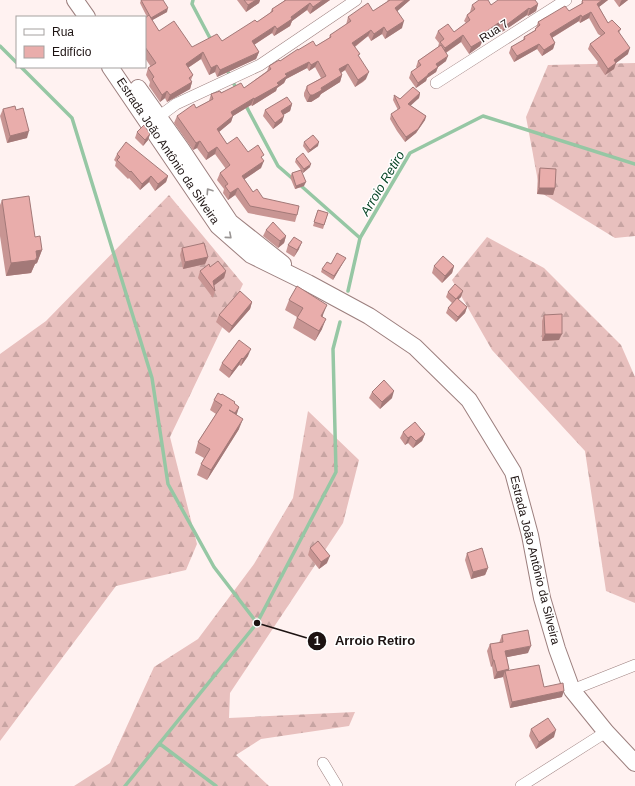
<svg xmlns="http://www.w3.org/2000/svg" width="635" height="786" viewBox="0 0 635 786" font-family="Helvetica,sans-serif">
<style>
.forest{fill:url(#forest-firs)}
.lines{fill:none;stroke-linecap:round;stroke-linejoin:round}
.stream{stroke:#96c7a4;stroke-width:3.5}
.street-casing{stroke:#9c7f7e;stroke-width:12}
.secondary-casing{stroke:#9c7f7e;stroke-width:18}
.street{stroke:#fff;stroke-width:11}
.secondary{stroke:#fff;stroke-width:16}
.wall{fill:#c89593}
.shaded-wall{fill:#a37978}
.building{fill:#e9adab;stroke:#a37978}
.oneway{stroke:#999594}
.labels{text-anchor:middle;stroke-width:3;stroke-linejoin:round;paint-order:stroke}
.street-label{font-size:12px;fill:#1d1312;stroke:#fff}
.water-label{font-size:13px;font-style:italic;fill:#013f1f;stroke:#fff}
.leader{fill:none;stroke:#1d1312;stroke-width:1.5}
.callout-dot{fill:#1d1312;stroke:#fff;stroke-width:1.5}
.mark-label{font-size:12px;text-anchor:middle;font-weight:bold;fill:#fff}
.callout-label{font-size:13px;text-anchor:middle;font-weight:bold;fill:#1d1312;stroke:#fff;stroke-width:3;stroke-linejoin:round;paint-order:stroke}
</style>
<defs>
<pattern id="forest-firs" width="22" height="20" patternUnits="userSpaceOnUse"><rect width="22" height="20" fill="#e8c0be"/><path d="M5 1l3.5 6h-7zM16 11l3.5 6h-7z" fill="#c7a4a2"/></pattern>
</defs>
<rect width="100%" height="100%" fill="#fff2f1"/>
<!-- forest -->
<g class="forest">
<path d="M635,63V236L615,238L540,192L526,117L548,65Z"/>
<path d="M169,195L243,284L170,437L197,544L186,570L116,586L0,741V354L46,321Z"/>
<path d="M487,237L544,268L621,345L635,377V603L606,591L585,451L492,350L452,280Z"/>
<path d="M308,411L359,460L343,523L230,693L229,718L355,712L349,726L261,739L236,755L269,786H74L110,763L154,667L198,639L254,564L293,498Z"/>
</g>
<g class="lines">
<!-- stream -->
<g class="stream">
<path d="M193,0L192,4L211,40"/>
<path d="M0,46L17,63"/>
<path d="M21,67L72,118L152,378L168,484L214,567L257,623"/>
<path d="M226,68L237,90"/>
<path d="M245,104L278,166L293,179"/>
<path d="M299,184L360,238"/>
<path d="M348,291L360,238L410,153L483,116L635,164"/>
<path d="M160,744L216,786"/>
<path d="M125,786L257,623L336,472L333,349L340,322"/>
</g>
<!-- street casing -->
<g class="street-casing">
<g id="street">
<path d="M436,83L566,0"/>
<path d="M153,121L176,104L260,65L356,0"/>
<path d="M572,690L635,665"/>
<path d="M323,763L337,786"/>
<path d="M521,786L606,732"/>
</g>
</g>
<!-- secondary casing -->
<g class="secondary-casing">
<g id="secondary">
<path d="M75,0L87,17"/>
<path d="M110,67L218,226L251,255L308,283L369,316L415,347L469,400L513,472L530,535L542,598L557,649L572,690L606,732L635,763"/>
<path d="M138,88L182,150L230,222L283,264"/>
</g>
</g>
<!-- street -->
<use href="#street" class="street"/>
<!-- secondary -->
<use href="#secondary" class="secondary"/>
</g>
<!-- wall -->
<g class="wall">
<path d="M141,0L167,12L152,20L159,31L192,47L222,41L257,22L270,13L272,9L284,1V0H330L310,14L307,10L292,21L290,26L274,36L272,33L254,45L259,52L256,59L217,77L215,72L209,75L201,59L188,68L193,75L191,80L192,82L190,89L167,102L165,98L160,102L149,86L150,82L146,75L148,68L151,67L145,58V18L147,17L140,3Z"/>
<path d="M237,0H260L259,3L246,12Z"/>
<path d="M387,0H410L397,11L402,28L385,39L382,34L371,41L368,36L355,47L366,79L363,82L355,87L345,70L341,73L342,75L340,82L321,94L319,97L311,102H307L304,96V93L307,86L321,78L315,67L309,71L307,68L286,79L284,83L277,88L276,91L252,106L251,105L233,116L231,122L219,132L227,144L248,152L262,160L261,168L244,179L253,192L263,198L297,215L295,222L248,213L235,195L228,200L223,193L224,189L217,180L220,173L226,169L215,154L206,160L197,148L193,150L174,123L177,116L196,108L209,101L211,94L244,88L267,71L269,66L280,61L298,50L316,46L329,38L330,35L346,25L348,17L373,11L388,1Z"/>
<path d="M583,0H608L599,7L608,23L621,29L619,33L628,54L616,63L614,69L605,75L597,63L598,62L588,49L590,44L601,36L598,34L589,18L580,23L579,21L552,38L555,43L553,49L542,56L537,49L514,62L509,53L511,47L523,40L524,37L535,30L536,28L538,22L546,17L569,11L581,4L582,1Z"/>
<path d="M614,0H628L619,7Z"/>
<path d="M538,4L536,11L528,16L527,15L502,32L499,27L483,39L480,46L469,54L461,42L446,53V61L438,67L436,72L427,78L426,81L416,88L409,78L411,72L417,68L416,67L418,61L438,47L439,43L435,38L438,31L454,32L466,23L464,21L467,15L470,12L472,5Z"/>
<path d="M420,93L419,98L410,105L426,116L425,120L416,133L405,142L397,131L390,119L391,114L398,110L393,100L394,95L400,99Z"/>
<path d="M292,104L290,111L283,115L284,116L282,122L273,129L263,116L265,110Z"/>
<path d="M3,109L27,138L7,143L0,116Z"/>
<path d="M137,132L150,134L148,140L143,146L135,138Z"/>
<path d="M304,142L318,146L308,153L303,146Z"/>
<path d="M117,154L168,176L166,182L155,191L149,182L140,190L129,178L128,179L115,166L116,162L114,160Z"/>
<path d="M296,159L310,167L303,173L301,171L304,186L295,189L290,177L292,173L301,170L295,162Z"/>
<path d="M540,168L555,188L553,195L537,194L538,175Z"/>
<path d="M2,200L35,237L42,250L37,263L35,264L31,273L6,276L0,236V205Z"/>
<path d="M318,210L328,213L323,229L313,226Z"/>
<path d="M266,230L286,236L284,243L278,248L263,236Z"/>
<path d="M288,245L299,249L294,257L286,252Z"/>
<path d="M182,248L208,257L205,264L183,269L180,255Z"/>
<path d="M346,258L344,261L333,280L321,272L322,269Z"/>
<path d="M434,266H454L452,273L442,283L432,273Z"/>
<path d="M210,267L226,271L224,278L214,285L215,291L213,298L198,278L200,271Z"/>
<path d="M448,292L461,297L458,299L467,307L465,313L456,322L446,313L448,308L452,303L446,297Z"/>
<path d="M289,300L323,315V317L322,329L315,341L293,328L297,317L285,310Z"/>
<path d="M252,302L250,309L229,333L216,322L219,315Z"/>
<path d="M544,315L559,340L542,341V321Z"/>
<path d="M248,356L241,366L239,365L229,378L219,370L222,363Z"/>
<path d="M372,392L392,398L380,409L369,398Z"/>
<path d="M214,400L234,403L239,407L236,415L239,429L207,480L197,475L201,464L204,458L195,453L198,442L216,414L210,410Z"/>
<path d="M403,432L425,434L422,441L413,448L408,443L405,445L400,438Z"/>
<path d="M310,548L327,563L319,569L308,555Z"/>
<path d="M467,553L488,568L485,575L471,579L465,560Z"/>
<path d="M502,635L528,653L507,657L509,670L544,687L562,697L510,708L503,677L494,679L492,666L491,667L487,651L490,644L499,643Z"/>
<path d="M531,729L554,737L536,749L529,736Z"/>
</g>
<!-- shaded-wall -->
<g class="shaded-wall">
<path d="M256,0H260L259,3L246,12L248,5Z"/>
<path d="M323,0H330L310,14L313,7Z"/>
<path d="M405,0H410L393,15L395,8Z"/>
<path d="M602,0H608L595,10L597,4Z"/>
<path d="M622,0H628L619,7L621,1Z"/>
<path d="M310,3L307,10L292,21L290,26L274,36L277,29L291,17Z"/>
<path d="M538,4L536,11L528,16L530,9Z"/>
<path d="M168,8L167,12L149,22L151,18Z"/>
<path d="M529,8L527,15L502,32L505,26Z"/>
<path d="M591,12L589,18L580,23L582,17Z"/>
<path d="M581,15L579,21L548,40L550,34Z"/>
<path d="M404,21L402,28L385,39L387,32Z"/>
<path d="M501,21L499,27L480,42L483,40L480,46L469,54L471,47L480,36Z"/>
<path d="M275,26L272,33L249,48L252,41Z"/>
<path d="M384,27L382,34L371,41L374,34Z"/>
<path d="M371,30L368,36L350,50L352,43Z"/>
<path d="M463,35L461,42L442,55L445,48Z"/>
<path d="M555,43L553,49L542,56L544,50Z"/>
<path d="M539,44L537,49L514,62L517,56Z"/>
<path d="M630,48L628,54L612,66L614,60Z"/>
<path d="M203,52L201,59L183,71L186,64Z"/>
<path d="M259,52L256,59L217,77L220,70Z"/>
<path d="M448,56L446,61L438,67L436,72L427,78L426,81L416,88L418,83L436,64Z"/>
<path d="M318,61L315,67L309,71L311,65Z"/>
<path d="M309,62L307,68L286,79L284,83L277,88L276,91L252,106L254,99L277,83L285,74Z"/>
<path d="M616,63L614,69L605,75L608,69Z"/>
<path d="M348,64L345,70L336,76L339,69Z"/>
<path d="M217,65L215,72L209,75L211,68Z"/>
<path d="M369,72L366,79L355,87L358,80Z"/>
<path d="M342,75L340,82L321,94L319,97L311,102H307L310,95Z"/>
<path d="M192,82L190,89L167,102L170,95Z"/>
<path d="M167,91L165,98L160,102L162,95Z"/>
<path d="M420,93L419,98L407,109L408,104Z"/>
<path d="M254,98L251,105L233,116L231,122L214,136L217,129L231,112Z"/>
<path d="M292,104L290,111L278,118L281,111Z"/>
<path d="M284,116L282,122L273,129L275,123Z"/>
<path d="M426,116L425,120L416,133L405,142L406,137Z"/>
<path d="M29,131L27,138L7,143L10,136Z"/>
<path d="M150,134L148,140L143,146L145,140Z"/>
<path d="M200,141L197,148L193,150L196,143Z"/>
<path d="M319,142L318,146L308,153L310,150Z"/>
<path d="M217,147L215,154L206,160L208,153Z"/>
<path d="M264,161L261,168L239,183L242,176Z"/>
<path d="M311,164L310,167L303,173L304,169Z"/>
<path d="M151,176L149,182L140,190L142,184Z"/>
<path d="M168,176L166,182L155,191L158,184Z"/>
<path d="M306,182L304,186L295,189L296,186Z"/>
<path d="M238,188L235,195L228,200L230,193Z"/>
<path d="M539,188H555L553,195L537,194Z"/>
<path d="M286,236L284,243L278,248L280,241Z"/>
<path d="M302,242L299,249L294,257L297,250Z"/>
<path d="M42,250L37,263L35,264L31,273L6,276L11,263L36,251Z"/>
<path d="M208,257L205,264L183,269L185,262Z"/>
<path d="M346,258L344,261L333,280L334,276Z"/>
<path d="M454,266L452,273L442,283L445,276Z"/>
<path d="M226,271L224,278L212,287L213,281Z"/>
<path d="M463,291L461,297L454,304L456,299Z"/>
<path d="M252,302L250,309L229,333L232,326Z"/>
<path d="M327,305L323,315L317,326L321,316Z"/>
<path d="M467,307L465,313L456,322L458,317Z"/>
<path d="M326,319L322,329L315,341L319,331Z"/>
<path d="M545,334H562L559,340L542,341Z"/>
<path d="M251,349L248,356L241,366L243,359Z"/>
<path d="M242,358L239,365L229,378L232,371Z"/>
<path d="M394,391L392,398L380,409L382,402Z"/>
<path d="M239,407L236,417L231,423L235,413Z"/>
<path d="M243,419L239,429L207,480L211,470Z"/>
<path d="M425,434L422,441L413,448L416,441Z"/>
<path d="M411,436L408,443L405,445L408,438Z"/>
<path d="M330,556L327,563L319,569L321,562Z"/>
<path d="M488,568L485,575L471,579L473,572Z"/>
<path d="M531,646L528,653L503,658L505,651Z"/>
<path d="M493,660H494L492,666L491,667Z"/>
<path d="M509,669L507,676L505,671L503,677L494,679L497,672Z"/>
<path d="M564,691L562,697L510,708L512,702Z"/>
<path d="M556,730L554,737L536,749L539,742Z"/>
</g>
<!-- building -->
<g class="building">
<path d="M141,0H163L168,8L151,18Z"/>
<path d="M244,0H256L248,5Z"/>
<path d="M286,0H323L313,7L310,3L291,17L292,19L277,29L275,26L252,41L259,52L220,70L217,65L211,68L203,52L186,64L193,75L189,78L192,82L170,95L167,91L162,95L152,79L154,77L148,68L156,63L145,47V18L149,15L159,31L174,21L192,47L217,34L222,41L255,20L257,22L273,11L272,9Z"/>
<path d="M390,0H405L395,8L404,21L387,32L384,27L374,34L371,30L352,43L360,54L358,55L369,72L365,75L358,80L348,64L339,69L342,75L321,88L322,90L313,95H310L307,90V86L326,76L318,61L311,65L309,62L285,74L287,76L277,83L279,85L254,99V98L231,112L233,116L217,129L227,144L237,137L248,152L258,145L264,155L261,157L264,161L242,176L253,192L257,189L263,198L299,206L297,215L250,206L238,188L230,193L225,186L228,184L220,173L230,165L217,147L208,153L200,141L196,143L177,116L194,104L196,108L213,99L211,94L220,91L221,93L241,83L244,88L271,69L269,66L279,60L280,61L298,49V50L313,41L316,46L331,37L330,35L351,21L348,17L368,3L373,11Z"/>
<path d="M479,0H488L491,5L498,0H535L538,4L530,9L529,8L505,26L501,21L480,36L483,40L471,47L463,35L445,48L440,42L444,39L438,31L448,24L454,32L470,20L467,15L475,9L472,5Z"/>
<path d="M583,0H602L597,4L608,23L612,20L621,29L618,31L630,48L614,60L616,63L608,69L600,57L590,44L605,33L600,28L591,12L582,17L581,15L550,34L555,43L544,50L539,44L517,56L511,47L525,39L524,37L536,30L535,29L540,25L538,22L565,6L569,11L583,3L582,1Z"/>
<path d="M441,45L448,56L436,64L438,67L428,74V75L418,83L411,72L421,65L418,61Z"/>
<path d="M413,87L420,93L408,104L426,116L418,129L406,137L398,126L391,114L400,108L394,95L400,99Z"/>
<path d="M287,97L292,104L281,111L284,116L275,123L265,110Z"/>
<path d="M15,106L16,110L23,108L29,131L10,136L3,109Z"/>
<path d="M144,125L150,134L145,140L137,132Z"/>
<path d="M313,135L319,142L310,150L304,142Z"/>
<path d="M126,142L168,176L158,184L151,176L142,184L131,171L130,172L117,160L120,157L117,154Z"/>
<path d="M303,153L311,164L304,169L296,159Z"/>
<path d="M540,168L556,169L555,188H539Z"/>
<path d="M301,170L306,182L296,186L292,173Z"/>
<path d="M29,196L35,237L40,236L42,250L36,251L37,258H36V260L11,263L2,200Z"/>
<path d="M318,210L328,213L324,225L314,222Z"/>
<path d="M273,222L286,236L280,241L266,230Z"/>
<path d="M294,237L302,242L297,250L288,245Z"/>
<path d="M204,243L208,257L185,262L182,248Z"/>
<path d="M337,253L346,258L334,276L322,269L327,262L331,264Z"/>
<path d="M443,256L454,266L445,276L434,266Z"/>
<path d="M218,261L226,271L213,281L215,291L200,271L209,264L210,267Z"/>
<path d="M455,284L463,291L456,299L448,292Z"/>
<path d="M297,286L327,305L321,316L326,319L319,331L297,318L303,308L289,300Z"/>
<path d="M240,291L252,302L232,326L219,315Z"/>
<path d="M457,298L467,307L458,317L448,308Z"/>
<path d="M562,314V334H545L544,315Z"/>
<path d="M239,340L251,349L243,359L242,358L232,371L222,363Z"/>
<path d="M384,380L394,391L382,402L372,392Z"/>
<path d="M218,393L221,395L222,394L235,402L234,403L239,407L235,413L229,410L243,419L211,470L201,464L210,449L198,442L222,405L214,400Z"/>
<path d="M415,422L425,434L416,441L411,436L408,438L403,432Z"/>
<path d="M318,541L330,556L321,562L310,548Z"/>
<path d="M482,548L488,568L473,572L467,553Z"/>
<path d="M528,630L531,646L505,651L509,669L497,672L494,660H493L490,644L503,642L502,635Z"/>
<path d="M539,665L544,687L563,683L564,691L512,702L505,671Z"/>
<path d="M548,718L556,730L539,742L531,729Z"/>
</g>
<!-- one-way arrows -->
<defs><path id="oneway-chevron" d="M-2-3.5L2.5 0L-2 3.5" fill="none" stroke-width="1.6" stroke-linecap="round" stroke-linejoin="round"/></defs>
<g class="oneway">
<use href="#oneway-chevron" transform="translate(209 191) rotate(-124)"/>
<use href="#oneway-chevron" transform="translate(229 236) rotate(41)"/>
</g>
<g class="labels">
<!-- street labels -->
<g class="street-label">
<text transform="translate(494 31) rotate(-33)" y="4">Rua 7</text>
<text transform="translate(168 151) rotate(56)" y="4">Estrada João Antônio da Silveira</text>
<text transform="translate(535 560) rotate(76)" y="4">Estrada João Antônio da Silveira</text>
</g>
<!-- water labels -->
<g class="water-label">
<text transform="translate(382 183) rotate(-59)" y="5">Arroio Retiro</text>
</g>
</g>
<!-- callouts -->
<path class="leader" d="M257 623L317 641"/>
<g class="callout-dot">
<circle cx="257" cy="623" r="4"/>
<circle cx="317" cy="641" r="10"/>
</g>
<g class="mark-label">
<text x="317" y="645">1</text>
</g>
<g class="callout-label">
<text x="375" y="645">Arroio Retiro</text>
</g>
<!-- legend -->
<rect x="16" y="16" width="130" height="52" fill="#ffffff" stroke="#a5a1a0"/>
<rect x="24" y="29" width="20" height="6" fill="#ffffff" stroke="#a5a1a0"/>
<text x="52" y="36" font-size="12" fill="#1d1312">Rua</text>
<rect x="24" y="46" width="20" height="12" fill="#e9adab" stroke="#a5a1a0"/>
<text x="52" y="56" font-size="12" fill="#1d1312">Edifício</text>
</svg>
